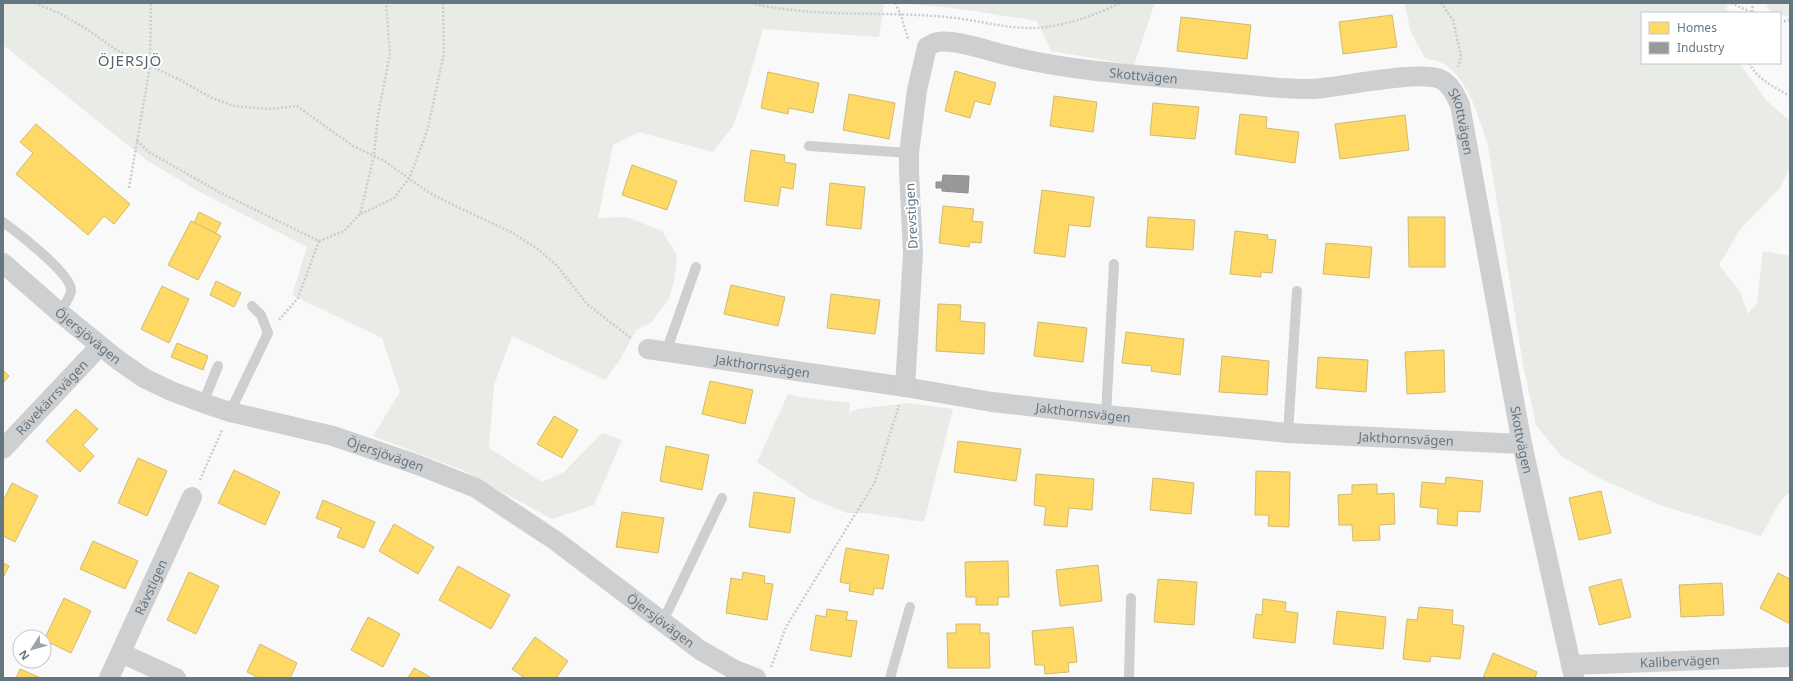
<svg xmlns="http://www.w3.org/2000/svg" width="1793" height="681" viewBox="0 0 1793 681" font-family="'Noto Sans',sans-serif">
<style>
.green{fill:#e8ebe6}
.homes{fill:#ffd966;stroke:#d1bb6f}
.industry{fill:#999;stroke:#898e92}
.lines{fill:none;stroke-linecap:round;stroke-linejoin:round}
.path{stroke:#cbcccd;stroke-width:2.5;stroke-dasharray:2 2;stroke-linecap:butt}
.lane{stroke:#cecfd0;stroke-width:10}
.street{stroke:#cecfd0;stroke-width:20}
.labels{text-anchor:middle;stroke-width:4;stroke-linejoin:round;paint-order:stroke}
.street-label{font-size:13px;fill:#657683;stroke:#fff}
.quarter-label{font-size:15px;letter-spacing:1px;fill:#57646e;stroke:#fff}
</style>
<rect width="100%" height="100%" fill="#f9f9f9"/>
<!-- green -->
<g class="green">
<path d="M3,3H1159L1154,5L1134,65L1051,51L1037,21C986,13 936,3 884,4L879,37L763,29L746,89L733,126L713,152L639,132L613,145L598,218L627,217L662,231L677,255L675,277L669,299L651,323L636,330L620,360L605,380L512,336L494,385L489,448L542,482L564,472L602,433L622,440L594,505L552,519L462,470L373,436L400,392L382,338L292,295L307,247L198,191L145,159L3,45Z"/>
<path d="M1404,3H1729L1726,9L1730,11L1731,13H1642V63H1739L1767,101L1790,121V167L1780,188L1741,228L1719,265L1740,292L1748,314L1757,303L1763,251L1790,256V492L1781,500L1761,536L1660,505L1599,478L1561,456L1536,425L1523,364L1488,146C1479,119 1468,75 1440,62C1436,60 1430,60 1425,58L1411,32Z"/>
<path d="M1767,3H1790V16L1780,15V13C1773,13 1766,11 1767,3Z"/>
<path d="M788,394L798,397L850,403L849,413L857,409L908,403L953,409L924,522L866,513H847L810,498L757,462Z"/>
</g>
<!-- homes -->
<g class="homes">
<path d="M1392,15L1397,47L1343,54L1339,22Z"/>
<path d="M1181,17L1251,25L1247,59L1177,51Z"/>
<path d="M955,71L996,83L990,105L975,101L970,118L945,111Z"/>
<path d="M768,72L819,83L813,113L789,108L788,114L761,108Z"/>
<path d="M849,94L895,103L889,139L843,130Z"/>
<path d="M1054,96L1097,102L1093,132L1050,126Z"/>
<path d="M1153,103L1199,107L1195,139L1150,135Z"/>
<path d="M1240,114L1267,117L1266,128L1299,132L1295,163L1235,154Z"/>
<path d="M1405,115L1409,150L1340,159L1335,124Z"/>
<path d="M36,124L130,204L114,224L104,216L88,235L16,174L33,153L20,142Z"/>
<path d="M751,150L785,155L784,162L796,164L793,189L781,187L778,206L744,201Z"/>
<path d="M632,165L677,181L667,210L622,195Z"/>
<path d="M830,183L865,187L861,229L826,225Z"/>
<path d="M1042,190L1094,197L1090,227L1069,225L1065,257L1034,253Z"/>
<path d="M943,206L974,209L972,221L983,222L981,243L970,242L969,247L939,243Z"/>
<path d="M199,212L221,223L215,234L194,223Z"/>
<path d="M1148,217L1195,220L1193,250L1146,247Z"/>
<path d="M1408,217H1445V267H1409Z"/>
<path d="M191,221L221,236L198,280L168,265Z"/>
<path d="M1235,231L1268,235L1267,239L1276,240L1272,273L1261,272V277L1230,274Z"/>
<path d="M1326,243L1372,247L1369,278L1323,274Z"/>
<path d="M216,281L241,293L234,307L210,295Z"/>
<path d="M731,285L785,297L778,326L724,314Z"/>
<path d="M162,286L189,299L169,343L141,329Z"/>
<path d="M831,294L880,300L875,334L827,328Z"/>
<path d="M938,304L961,305L960,321L985,323L984,354L936,351Z"/>
<path d="M1038,322L1087,328L1083,362L1034,356Z"/>
<path d="M1126,332L1184,339L1180,375L1151,371L1152,366L1122,363Z"/>
<path d="M177,343L208,356L203,370L171,357Z"/>
<path d="M1444,350L1445,392L1407,394L1405,352Z"/>
<path d="M1222,356L1269,361L1267,395L1219,392Z"/>
<path d="M1318,357L1368,360L1366,392L1316,388Z"/>
<path d="M3,370L9,376L3,383Z"/>
<path d="M710,381L753,390L745,424L702,414Z"/>
<path d="M76,409L98,429L83,445L94,456L80,472L46,441Z"/>
<path d="M554,416L578,430L562,458L537,444Z"/>
<path d="M958,441L1021,449L1016,481L954,472Z"/>
<path d="M666,446L709,455L702,490L660,481Z"/>
<path d="M138,458L167,471L147,516L118,503Z"/>
<path d="M234,470L280,492L265,525L218,503Z"/>
<path d="M1256,471L1290,472L1289,527L1268,526L1269,515H1255Z"/>
<path d="M1036,474L1094,479L1092,510L1069,508L1067,527L1044,525L1046,507L1034,505Z"/>
<path d="M1446,477L1483,481L1480,512L1458,511L1457,526L1437,524L1438,509L1420,507L1422,482L1445,484Z"/>
<path d="M1153,478L1194,483L1191,514L1150,510Z"/>
<path d="M12,483L38,496L15,542L3,536V501Z"/>
<path d="M1377,484V494L1394,493L1395,524L1379,525L1380,540L1353,541L1352,525H1339L1338,495L1352,494V485Z"/>
<path d="M1601,491L1611,533L1579,540L1569,498Z"/>
<path d="M754,492L795,498L790,533L749,527Z"/>
<path d="M323,500L375,522L364,548L337,537L341,528L316,518Z"/>
<path d="M622,512L664,518L658,553L616,547Z"/>
<path d="M394,524L434,547L418,574L379,551Z"/>
<path d="M93,541L138,561L125,589L80,569Z"/>
<path d="M846,548L889,555L883,589L874,588L873,595L849,591L850,584L840,582Z"/>
<path d="M1008,561L1009,597H998V605H976V597H966L965,562Z"/>
<path d="M3,563L9,566L3,578Z"/>
<path d="M1098,565L1102,601L1060,606L1056,570Z"/>
<path d="M458,566L510,595L491,629L439,600Z"/>
<path d="M189,572L219,586L196,634L167,620Z"/>
<path d="M743,572L765,576L764,583L773,584L767,620L726,613L731,578L742,580Z"/>
<path d="M1778,573L1790,579V624L1760,608Z"/>
<path d="M1158,579L1197,582L1194,625L1154,622Z"/>
<path d="M1621,579L1631,617L1599,625L1589,587Z"/>
<path d="M1722,583L1724,615L1681,617L1679,585Z"/>
<path d="M64,598L91,611L71,653L44,640Z"/>
<path d="M1263,599L1286,602L1285,611L1298,613L1295,643L1253,638L1256,614L1262,615Z"/>
<path d="M1419,607L1453,610L1452,624L1464,626L1460,659L1431,656L1430,662L1403,659L1407,619L1417,620Z"/>
<path d="M827,609L848,612L846,620L857,621L851,657L810,650L816,615L826,617Z"/>
<path d="M1337,611L1386,617L1383,649L1333,644Z"/>
<path d="M368,617L400,634L383,667L351,650Z"/>
<path d="M956,624H980V633H989L990,668H948L947,633H956Z"/>
<path d="M1073,627L1077,662L1068,663L1069,672L1045,674L1044,665H1035L1032,631Z"/>
<path d="M535,637L568,661L556,678H525L512,669Z"/>
<path d="M260,644L297,663L290,678H259L247,672Z"/>
<path d="M1493,653L1537,672L1535,678H1483Z"/>
<path d="M414,668L432,678H408Z"/>
<path d="M20,669L41,678H16Z"/>
</g>
<!-- industry -->
<path class="industry" d="M943,175L969,176L968,193L942,191V188H936V182H942Z"/>
<g class="lines">
<!-- path -->
<g class="path">
<path d="M35,3L61,14L88,30L115,49L180,80L212,98L234,106L270,109L297,106L353,146L383,160L428,192L447,202L513,233L539,250L558,267L587,304L632,339"/>
<path d="M751,3C818,19 888,10 956,18C986,22 1016,31 1046,27C1071,24 1098,14 1120,3"/>
<path d="M895,3L901,15L908,39"/>
<path d="M1441,3L1453,20L1461,56L1458,67"/>
<path d="M1731,3L1753,13"/>
<path d="M1752,12L1753,3"/>
<path d="M1780,22L1790,20"/>
<path d="M1749,63C1758,80 1774,87 1790,96"/>
<path d="M137,141L149,152L219,192L319,241L298,298L279,320"/>
<path d="M129,188L150,66L151,3"/>
<path d="M361,214L394,198L410,177L428,128L444,53L443,3"/>
<path d="M319,241L344,231L360,214L374,156L378,115L390,54L386,3"/>
<path d="M200,480L222,430"/>
<path d="M771,667L786,627L875,482L899,405"/>
</g>
<!-- lane -->
<g class="lane">
<path d="M809,146L909,153"/>
<path d="M3,222C17,232 73,275 71,291C70,299 63,306 59,312"/>
<path d="M666,352L696,267"/>
<path d="M203,403L218,366"/>
<path d="M230,412L268,333L261,315L252,306"/>
<path d="M1106,415L1114,264"/>
<path d="M1288,433L1297,291"/>
<path d="M663,621L722,498"/>
<path d="M890,678L910,607"/>
<path d="M1129,678L1131,598"/>
</g>
<!-- street -->
<g class="street">
<path id="s1" d="M3,263L59,312L118,360L144,378L171,391L203,403L230,412L333,436L418,465L476,488L556,541L700,650L733,669L756,678"/>
<path id="s2" d="M648,349L905,387L992,402L1106,415L1288,433L1522,444"/>
<path id="s3" d="M905,387L913,254L909,171V153L917,90L927,47C931,45 935,42 938,42C955,39 989,51 1006,55C1082,74 1160,76 1238,84C1263,86 1288,90 1313,89C1342,87 1418,70 1440,79C1450,83 1456,96 1460,105L1522,444L1574,678"/>
<path id="s4" d="M3,449L100,346"/>
<path d="M121,653L176,678"/>
<path id="s5" d="M1571,665L1790,657"/>
<path id="s6" d="M109,678L192,497"/>
</g>
</g>
<g class="labels">
<!-- street labels -->
<g class="street-label">
<text dy="5" stroke="none"><textPath href="#s3" startOffset="563">Skottvägen</textPath></text>
<text dy="5" stroke="none"><textPath href="#s3" startOffset="911">Skottvägen</textPath></text>
<text transform="translate(911 216) rotate(-93)" y="5">Drevstigen</text>
<text dy="5" stroke="none"><textPath href="#s1" startOffset="112">Öjersjövägen</textPath></text>
<text dy="5" stroke="none"><textPath href="#s2" startOffset="116">Jakthornsvägen</textPath></text>
<text dy="5" stroke="none"><textPath href="#s4" startOffset="71">Rävekärrsvägen</textPath></text>
<text dy="5" stroke="none"><textPath href="#s2" startOffset="440">Jakthornsvägen</textPath></text>
<text dy="5" stroke="none"><textPath href="#s2" startOffset="764">Jakthornsvägen</textPath></text>
<text dy="5" stroke="none"><textPath href="#s3" startOffset="1235">Skottvägen</textPath></text>
<text dy="5" stroke="none"><textPath href="#s1" startOffset="436">Öjersjövägen</textPath></text>
<text dy="5" stroke="none"><textPath href="#s6" startOffset="100">Rävstigen</textPath></text>
<text dy="5" stroke="none"><textPath href="#s1" startOffset="760">Öjersjövägen</textPath></text>
<text dy="5" stroke="none"><textPath href="#s5" startOffset="109">Kalibervägen</textPath></text>
</g>
<!-- quarter labels -->
<g class="quarter-label">
<text x="130" y="66">ÖJERSJÖ</text>
</g>
</g>
<!-- border -->
<rect width="1793" height="681" fill="none" stroke="#657683" stroke-width="8"/>
<!-- legend -->
<rect x="1641" y="12" width="140" height="52" fill="#ffffff" stroke="#c1c8cd"/>
<rect x="1649" y="22" width="20" height="12" fill="#ffd966" stroke="#c1c8cd"/>
<text x="1677" y="32" font-size="12" fill="#657683">Homes</text>
<rect x="1649" y="42" width="20" height="12" fill="#999999" stroke="#c1c8cd"/>
<text x="1677" y="52" font-size="12" fill="#657683">Industry</text>
<!-- north arrow -->
<g transform="translate(32 649) rotate(233)"><circle r="19" fill="#ffffff" stroke="#c1c8cd"/>
<path d="M0-3L7 15L0 10L-7 15Z" fill="#99a4ac"/>
<text y="-6" font-size="11" font-weight="bold" text-anchor="middle" fill="#657683">N</text>
</g>
</svg>
